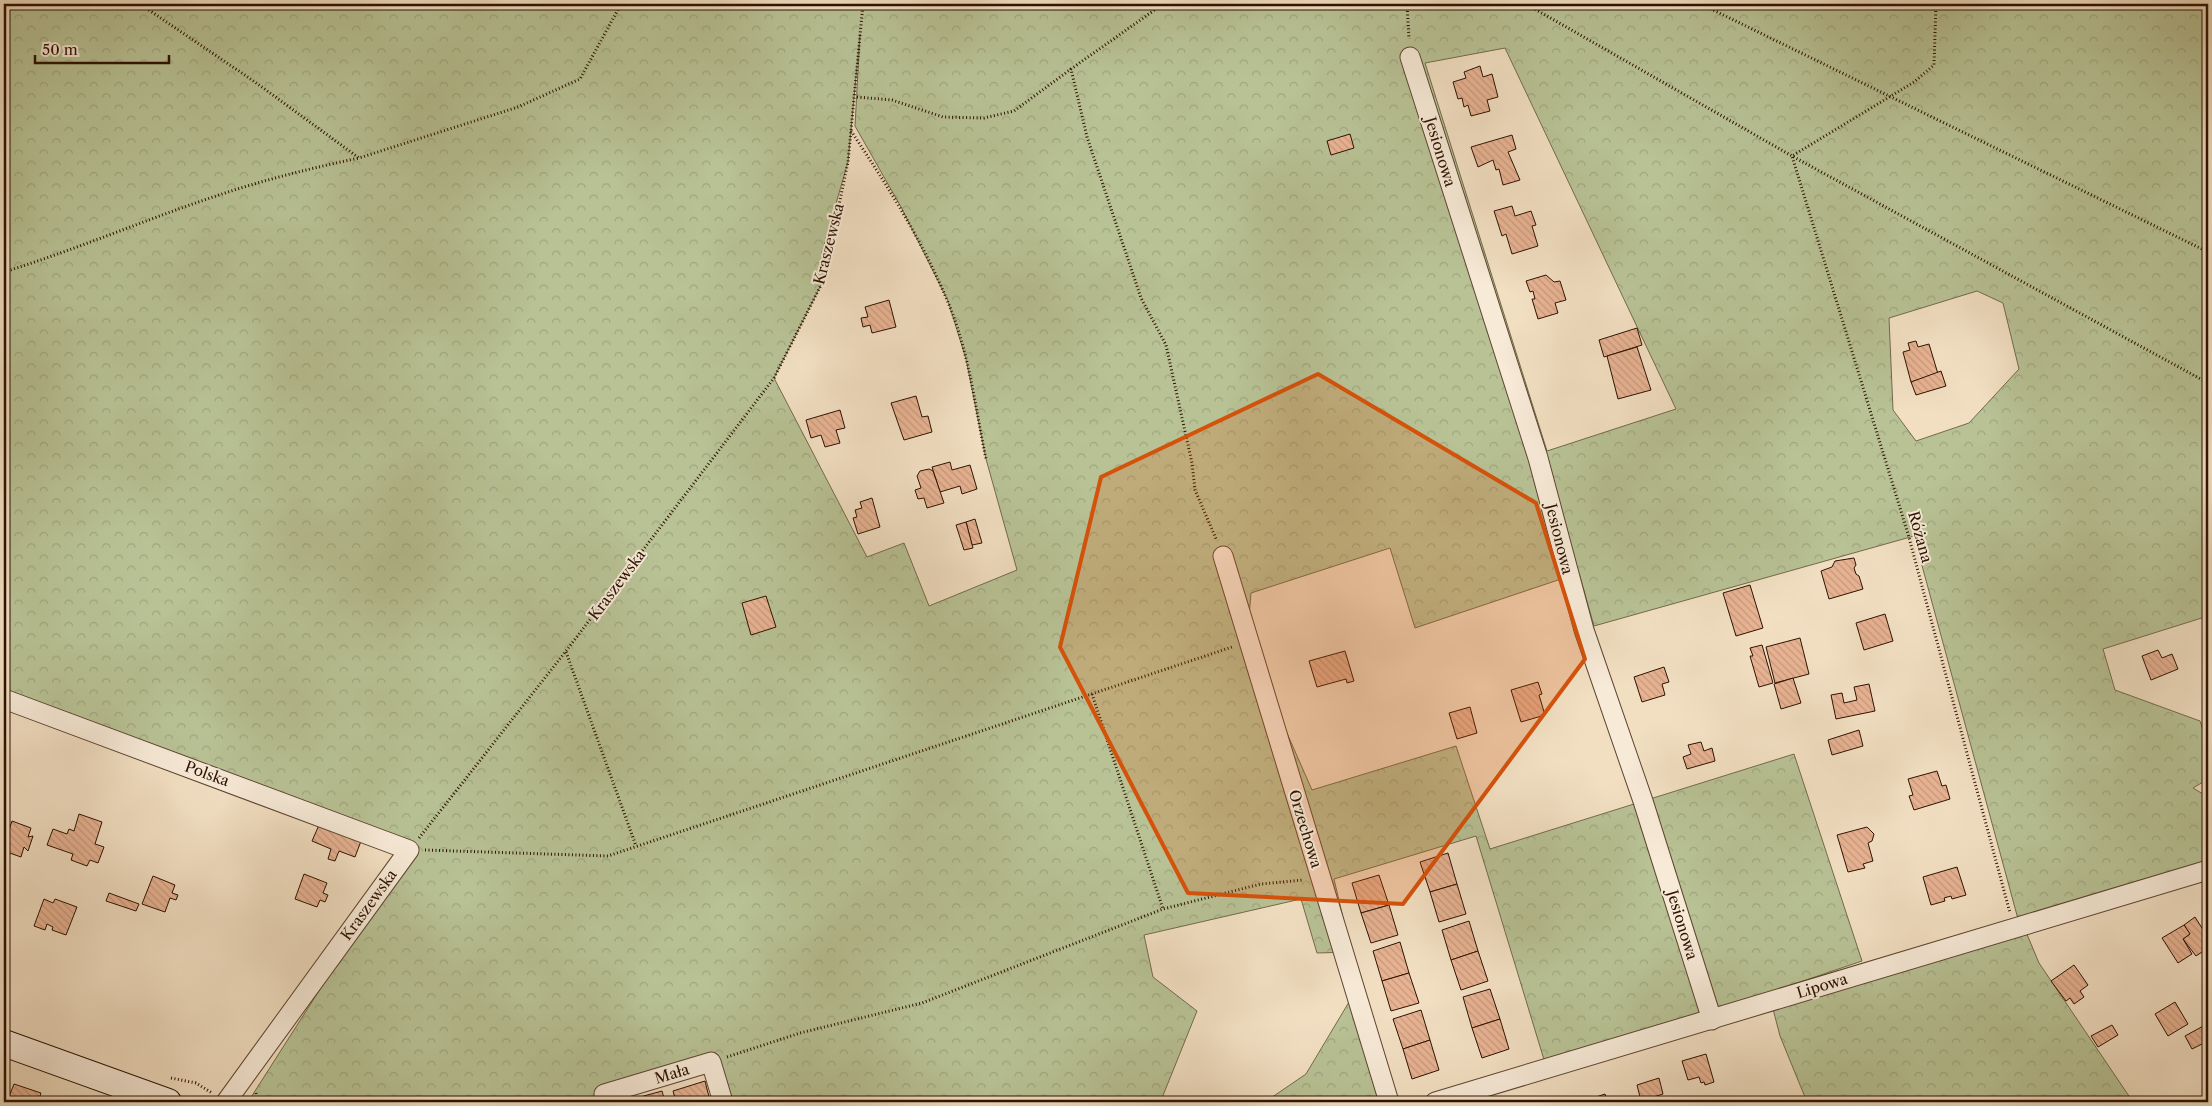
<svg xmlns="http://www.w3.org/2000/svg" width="2212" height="1106" viewBox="0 0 2212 1106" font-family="'Libre Caslon Text',serif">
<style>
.forest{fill:url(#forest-crowns);stroke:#726a4a;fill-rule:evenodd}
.building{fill:url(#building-back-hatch);stroke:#2d1100}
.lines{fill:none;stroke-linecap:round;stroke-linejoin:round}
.street-casing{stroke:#5e4430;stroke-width:21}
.secondary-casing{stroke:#2d1100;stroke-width:28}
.path{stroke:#2d1100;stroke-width:3;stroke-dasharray:1 2.5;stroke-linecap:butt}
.street{stroke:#f7ead7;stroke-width:19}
.secondary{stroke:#f7ead7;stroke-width:26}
.marked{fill:#d5520b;fill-opacity:0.2;stroke:#d5520b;stroke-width:4;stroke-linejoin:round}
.labels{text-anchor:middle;stroke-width:4;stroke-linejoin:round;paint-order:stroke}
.street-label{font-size:15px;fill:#2d1100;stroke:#f7ead7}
</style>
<defs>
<pattern id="forest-crowns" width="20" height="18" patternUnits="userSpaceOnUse" patternTransform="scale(1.25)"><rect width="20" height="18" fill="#b8c295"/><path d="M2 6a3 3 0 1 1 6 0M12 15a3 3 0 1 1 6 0" fill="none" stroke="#9ea67f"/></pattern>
<pattern id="building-back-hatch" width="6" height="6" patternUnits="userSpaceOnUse" patternTransform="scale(1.25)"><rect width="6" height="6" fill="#e8b393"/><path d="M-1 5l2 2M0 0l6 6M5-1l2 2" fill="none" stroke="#c7997d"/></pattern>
</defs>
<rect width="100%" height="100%" fill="#f2dfc2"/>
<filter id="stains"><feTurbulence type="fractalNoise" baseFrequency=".004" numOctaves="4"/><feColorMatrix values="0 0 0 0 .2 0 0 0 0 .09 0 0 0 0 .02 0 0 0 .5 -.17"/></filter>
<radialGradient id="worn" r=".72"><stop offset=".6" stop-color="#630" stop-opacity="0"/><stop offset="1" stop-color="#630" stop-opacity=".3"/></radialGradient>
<!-- forest -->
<g class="forest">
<path d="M4,4H2208V616L2103,649L2115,690L2200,721L2208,745V779L2193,788L2208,797V866L2018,919L1914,536L1594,626L1579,573L1415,628L1390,548L1251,593L1247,642L1312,790L1456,746L1490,849L1794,754L1862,961L1709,1013L1545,1063L1476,836L1334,879L1351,952L1317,953L1301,899L1144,935L1153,977L1197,1011L1162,1098L1164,1102H731L720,1067L600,1102H248L409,850L4,700ZM860,34L855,126L901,207L948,301L966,359L986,459L1017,570L929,606L904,543L867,557L774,378L823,281L822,252L848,162ZM1505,48L1676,409L1547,451L1425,63ZM1977,291L2003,303L2019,369L1969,423L1916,441L1893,410L1889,318Z"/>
<path d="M2026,932L2039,963L2133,1102H1807L1780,1036L1773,1009Z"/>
<path d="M1349,1002L1379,1102H1265L1306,1074Z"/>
</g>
<!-- building -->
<g class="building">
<path d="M1480,66L1483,77L1492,74L1498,97L1487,100L1490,111L1471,116L1468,105L1464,107L1462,98L1458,99L1453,82L1466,78L1464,72Z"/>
<path d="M1350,134L1354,148L1331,155L1327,141Z"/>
<path d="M1512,135L1516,149L1508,152L1520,180L1503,185L1499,169L1496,170L1493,160L1478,167L1471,147Z"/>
<path d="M1512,206L1515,216L1531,211L1536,225L1532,226L1538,246L1512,254L1506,234L1502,236L1494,211Z"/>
<path d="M1546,275L1554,282L1560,281L1566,300L1555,303L1558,313L1538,319L1532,299H1535L1533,291L1530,292L1526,281Z"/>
<path d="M889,300L896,327L872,333L870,325L863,327L861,318L868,317L865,307Z"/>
<path d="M1637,328L1642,345L1604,357L1599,340Z"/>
<path d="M1916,341L1918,347L1929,344L1938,374L1911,382L1903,352L1910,350L1908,343Z"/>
<path d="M1637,347L1651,390L1618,399L1607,356Z"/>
<path d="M1941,371L1946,386L1916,395L1911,382Z"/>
<path d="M916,396L922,417L928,416L932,432L904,440L891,403Z"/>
<path d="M840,410L845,428L836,430L840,443L825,447L821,435L811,438L806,420Z"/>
<path d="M950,462L952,470L970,465L977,489L962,494L960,486L940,492L932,467Z"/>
<path d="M929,469L933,471L944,503L927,508L924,498L918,499L915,490L921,488L917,476L920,471Z"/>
<path d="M872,498L880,527L858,534L853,518L857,517L855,510L862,508L860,502Z"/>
<path d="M975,519L982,543L972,545L966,522Z"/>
<path d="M966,522L973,548L964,550L956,525Z"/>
<path d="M1854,558L1856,565L1854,568L1856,574L1859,576L1863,589L1829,599L1821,571L1832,567L1835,561Z"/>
<path d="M1750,585L1763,628L1736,636L1723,593Z"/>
<path d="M766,596L776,627L751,635L742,603Z"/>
<path d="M1885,614L1893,641L1864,650L1856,623Z"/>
<path d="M1800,638L1809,674L1775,683L1766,647Z"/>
<path d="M1762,645L1773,683L1759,687L1750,656H1753L1750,648Z"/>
<path d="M2158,650L2162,658L2172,654L2178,669L2151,680L2142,656Z"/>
<path d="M1345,651L1354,681L1347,683L1346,679L1317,687L1309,661Z"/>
<path d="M1664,667L1669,682L1662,684L1665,695L1642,702L1634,677Z"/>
<path d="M1793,678L1801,703L1781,709L1774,684Z"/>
<path d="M1538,682L1542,694L1539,695L1545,715L1521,722L1511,690Z"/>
<path d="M1869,684L1875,711L1836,719L1831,695L1842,693L1844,703L1857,700L1854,687Z"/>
<path d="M1470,707L1477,733L1457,739L1449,713Z"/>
<path d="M1859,730L1863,746L1832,755L1828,740Z"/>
<path d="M1701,742L1704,751L1712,748L1715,761L1687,769L1683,757L1691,754L1688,745Z"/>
<path d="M1937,771L1942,786L1946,785L1950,799L1914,810L1909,796L1913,795L1908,779Z"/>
<path d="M79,814L102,822L95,844L104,847L98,863L90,860L87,866L71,860L73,854L47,845L53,829L67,834L69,829L74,831Z"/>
<path d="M12,821L31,828L28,837L33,836L28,851L24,847L21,857L4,851V832L9,830Z"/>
<path d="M319,825L361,841L355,857L339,851L335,861L328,859L331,849L312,841Z"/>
<path d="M1867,827L1874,834L1872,841L1868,843L1873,861L1863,864L1865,868L1848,872L1837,835Z"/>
<path d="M1448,853L1457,884L1430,892L1420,862Z"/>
<path d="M1957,867L1966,895L1952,899L1951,896L1944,898L1945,901L1931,905L1923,877Z"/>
<path d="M304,874L327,883L323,893L328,895L325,902L320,900L317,907L295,899Z"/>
<path d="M1379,875L1389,905L1361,913L1352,883Z"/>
<path d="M153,876L175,885L172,893L178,895L176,900L170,898L165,912L142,904Z"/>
<path d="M1457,884L1466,914L1439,922L1430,892Z"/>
<path d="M109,893L139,904L136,911L106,901Z"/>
<path d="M44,899L53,903L55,899L77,907L66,935L52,930L53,927L47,924L45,930L34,926Z"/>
<path d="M1389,905L1398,935L1371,943L1361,913Z"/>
<path d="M2195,917L2207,936L2204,938L2208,944V948L2196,956L2183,939L2190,934L2184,925Z"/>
<path d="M1469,921L1478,951L1451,960L1442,930Z"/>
<path d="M2184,925L2190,934L2183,939L2192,954L2178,963L2162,938Z"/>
<path d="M1400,942L1409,973L1382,981L1373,951Z"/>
<path d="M1478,951L1488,981L1461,990L1451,960Z"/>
<path d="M2074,965L2088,985L2080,991L2084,997L2074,1004L2070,998L2066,1001L2051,981Z"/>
<path d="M1409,973L1419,1003L1391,1011L1382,981Z"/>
<path d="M1490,989L1500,1019L1472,1028L1463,997Z"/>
<path d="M2175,1002L2188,1024L2168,1036L2155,1014Z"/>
<path d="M1421,1010L1430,1040L1403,1049L1393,1019Z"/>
<path d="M1500,1019L1509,1049L1482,1058L1472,1028Z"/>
<path d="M2207,1024L2208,1041L2192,1049L2185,1036Z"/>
<path d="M2112,1025L2118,1035L2098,1047L2091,1036Z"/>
<path d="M1430,1040L1439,1070L1412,1079L1403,1049Z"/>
<path d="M1706,1054L1714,1082L1705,1085L1704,1082L1701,1083L1699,1077L1688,1080L1682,1061Z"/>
<path d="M1659,1078L1663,1094L1641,1101L1637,1085Z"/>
<path d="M705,1081L710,1101L676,1102L673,1091Z"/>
<path d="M14,1084L41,1093L38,1102H7Z"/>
<path d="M662,1091L665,1102H642L640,1097Z"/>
<path d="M1605,1094L1608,1102H1581Z"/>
</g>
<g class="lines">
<!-- street casing -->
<g class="street-casing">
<g id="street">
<path d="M1410,57L1538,458L1584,630L1643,801L1712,1020"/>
<path d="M1223,556L1389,1102"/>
<path d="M4,699L409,850L226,1102"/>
<path d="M604,1094L711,1062L723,1102"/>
<path d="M1435,1102L2208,870"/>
</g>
</g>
<!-- secondary casing -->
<g class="secondary-casing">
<path id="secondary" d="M4,1043L168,1102"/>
</g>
<!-- path -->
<g class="path">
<path d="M140,4L255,82L359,158L518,107L580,79L621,4"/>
<path d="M1163,4L1071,69L1087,137L1141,298L1166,345L1192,463L1195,490L1217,541"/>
<path d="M1407,4L1409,39"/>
<path d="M1526,4L1792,156L2208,383"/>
<path d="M1701,4L2208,252"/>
<path d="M1936,4L1934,65L1914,82L1792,156L1908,534L2010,913"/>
<path d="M857,97L892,100L943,117L984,118L1014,111L1071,69"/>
<path d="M851,131C887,185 922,240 947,300C969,350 975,407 986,459"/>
<path d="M4,272C78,249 149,218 222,194C267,179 312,168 359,158"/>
<path d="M566,652L636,846"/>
<path d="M1092,694L1163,909"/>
<path d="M419,838L566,651L774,378L823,281L848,162L863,4"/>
<path d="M425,850L608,856L1232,647"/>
<path d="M727,1057L800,1033L922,1003L1163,909L1261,884L1303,880"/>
<path d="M171,1078L196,1083L212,1093"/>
<path d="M256,1093L257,1102"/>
</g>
<!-- street -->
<use href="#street" class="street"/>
<!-- secondary -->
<use href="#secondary" class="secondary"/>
</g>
<!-- marked area -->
<path class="marked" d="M1318,374L1536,503L1585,659L1403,904L1188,893L1060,647L1101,477Z"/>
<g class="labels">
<!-- street labels -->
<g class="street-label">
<text transform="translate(1440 152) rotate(73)" y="5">Jesionowa</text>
<text transform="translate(829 244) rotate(-76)" y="5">Kraszewska</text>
<text transform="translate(1920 537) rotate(74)" y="5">Różana</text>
<text transform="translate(1559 539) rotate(76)" y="5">Jesionowa</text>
<text transform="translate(617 585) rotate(-53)" y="5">Kraszewska</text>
<text transform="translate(207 774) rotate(20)" y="5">Polska</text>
<text transform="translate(1305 829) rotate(73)" y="5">Orzechowa</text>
<text transform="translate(369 905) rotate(-54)" y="5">Kraszewska</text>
<text transform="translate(1682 925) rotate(73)" y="5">Jesionowa</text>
<text transform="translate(1822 986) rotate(-17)" y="5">Lipowa</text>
<text transform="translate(672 1074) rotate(-17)" y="5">Mała</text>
</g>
</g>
<!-- margin -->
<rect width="2212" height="1106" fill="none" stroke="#f2dfc2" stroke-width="20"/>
<rect x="5" y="5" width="2202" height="1096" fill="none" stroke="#2d1100" stroke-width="2.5"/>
<rect x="10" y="10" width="2192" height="1086" fill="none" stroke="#2d1100"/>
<!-- scale -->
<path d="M35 55v8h134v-8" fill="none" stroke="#2d1100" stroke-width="2.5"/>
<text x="42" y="55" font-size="15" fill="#2d1100" stroke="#f7ead7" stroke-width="4" paint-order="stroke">50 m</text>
<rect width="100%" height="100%" filter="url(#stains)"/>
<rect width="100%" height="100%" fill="url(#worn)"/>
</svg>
